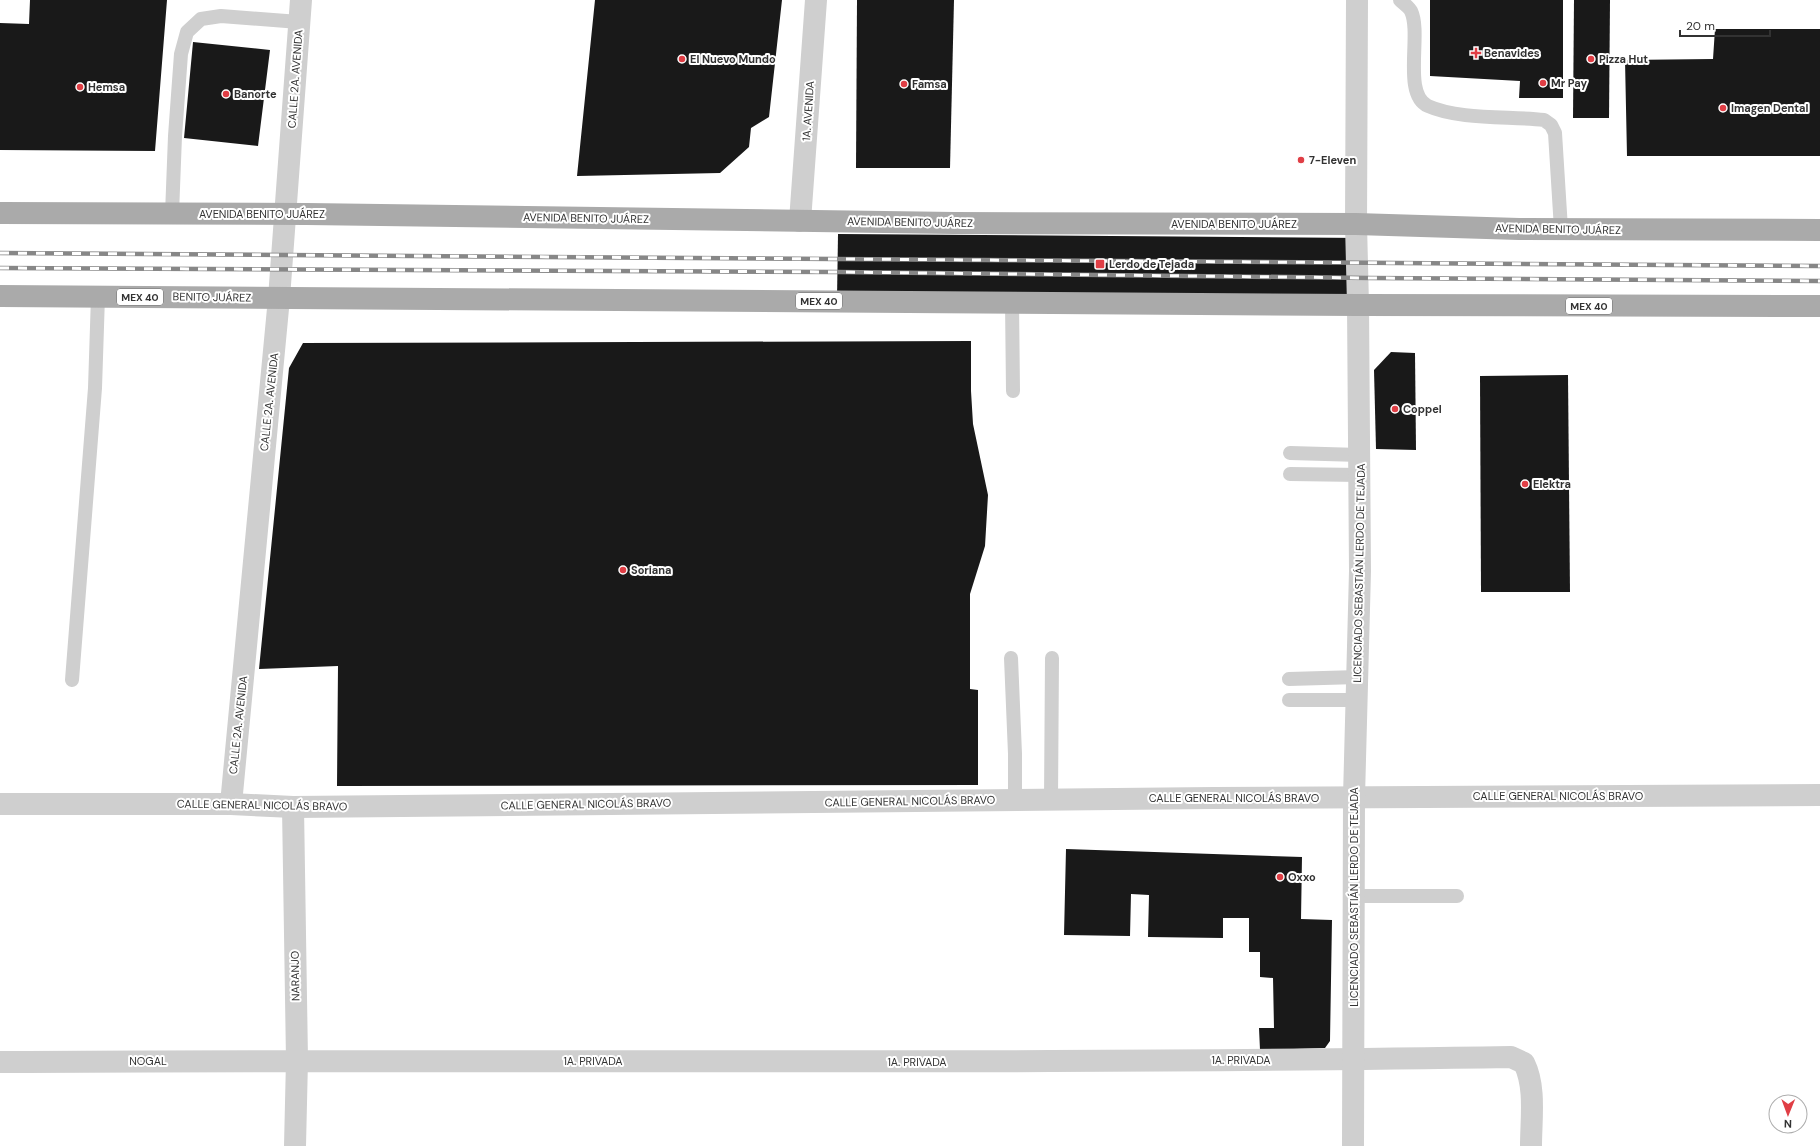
<svg xmlns="http://www.w3.org/2000/svg" width="1820" height="1146" viewBox="0 0 1820 1146" font-family="'DM Sans',sans-serif">
<style>
.building{fill:#191919}
.lines{fill:none;stroke-linecap:round;stroke-linejoin:round}
.lane{stroke:#cfcfcf;stroke-width:14}
.street{stroke:#cfcfcf;stroke-width:22}
.primary{stroke:#aaa;stroke-width:22}
.rail-casing{stroke:#878787;stroke-width:4.5}
.rail{stroke:#fff;stroke-width:3;stroke-dasharray:9;stroke-linecap:butt}
.poi-dot{fill:#e03e45;stroke:#fff;stroke-width:1.5}
.labels{text-anchor:middle;stroke-width:4;stroke-linejoin:round;paint-order:stroke}
.shield{fill:#fff;stroke:#707070;stroke-width:1}
.shield-label{font-size:10px;font-weight:bold;fill:#323232}
.poi-label{font-size:11px;font-weight:bold;fill:#323232;stroke:#fff;text-anchor:start}
.street-label{font-size:11px;fill:#323232;stroke:#fff}
</style>
<rect width="100%" height="100%" fill="#fff"/>
<!-- building -->
<g class="building">
<path d="M30,0H167L155,151L0,150V23L29,24Z"/>
<path d="M595,0H782L769,117L751,128L749,147L720,173L577,176Z"/>
<path d="M857,0H954L950,168H856Z"/>
<path d="M1430,0H1563V98H1519L1520,81L1430,76Z"/>
<path d="M1574,0H1610L1609,118H1573Z"/>
<path d="M1715,29H1820V156H1627L1625,60L1713,59Z"/>
<path d="M193,42L270,50L258,146L184,138Z"/>
<path d="M838,234L1364,238V302L837,298Z"/>
<path d="M971,341V391L973,424L988,495L985,546L970,594V689L978,690V785L337,786L338,666L259,669L289,368L303,343Z"/>
<path d="M1391,352L1415,353L1416,450L1376,449L1374,370Z"/>
<path d="M1568,375L1570,592H1481L1480,376Z"/>
<path d="M1066,849L1302,857L1301,919L1332,920L1330,1041L1325,1048L1260,1050L1259,1028H1274L1273,978L1260,977V952H1249V918H1223V938L1148,937L1149,895L1131,894L1130,936L1064,935Z"/>
</g>
<g class="lines">
<!-- lane -->
<g class="lane">
<path d="M1400,0C1403,3 1409,7 1411,11C1422,34 1402,94 1428,106C1459,120 1510,116 1544,120L1551,125L1555,133L1561,229"/>
<path d="M172,214L175,136L181,54L187,32L201,19L221,16L299,22"/>
<path d="M1012,302L1013,391"/>
<path d="M1290,453L1360,455"/>
<path d="M1290,474L1360,475"/>
<path d="M1011,658L1015,754V800"/>
<path d="M1289,679L1358,677"/>
<path d="M72,680L95,388L98,296"/>
<path d="M1289,700H1357"/>
<path d="M1051,800L1052,658"/>
<path d="M1354,896H1457"/>
</g>
<!-- street -->
<g class="street">
<path d="M800,221L816,0"/>
<path d="M0,804H231L293,807L1214,798L1820,795"/>
<path d="M231,804L279,298L301,0"/>
<path d="M293,807L297,1060L295,1146"/>
<path d="M0,1062C504,1059 1007,1065 1511,1057L1524,1063C1536,1087 1531,1119 1531,1146"/>
<path d="M1353,1146L1354,797L1360,571L1358,305L1356,224L1357,0"/>
</g>
<!-- primary -->
<g class="primary">
<path d="M0,213L307,214L954,223L1356,224L1519,229L1820,230"/>
<path d="M0,296L1358,305L1820,306"/>
</g>
<!-- rail casing -->
<g class="rail-casing">
<g id="rail">
<path d="M0,253L1820,266"/>
<path d="M0,268L839,272L1370,278L1820,281"/>
</g>
</g>
<!-- rail -->
<use href="#rail" class="rail"/>
</g>
<!-- markers -->
<g class="poi-dot">
<path d="M1474 47h4v4h4v4h-4v4h-4v-4h-4v-4h4z"/>
<circle cx="682" cy="59" r="4"/>
<circle cx="1591" cy="59" r="4"/>
<circle cx="1543" cy="83" r="4"/>
<circle cx="904" cy="84" r="4"/>
<circle cx="80" cy="87" r="4"/>
<circle cx="226" cy="94" r="4"/>
<circle cx="1723" cy="108" r="4"/>
<circle cx="1301" cy="160" r="4"/>
<rect x="1095" y="259" width="10" height="10" rx="2"/>
<circle cx="1395" cy="409" r="4"/>
<circle cx="1525" cy="484" r="4"/>
<circle cx="623" cy="570" r="4"/>
<circle cx="1280" cy="877" r="4"/>
</g>
<g class="labels">
<!-- shield labels -->
<g class="shield">
<rect x="117" y="289" width="46" height="16" rx="3"/>
<rect x="796" y="293" width="46" height="16" rx="3"/>
<rect x="1566" y="298" width="46" height="16" rx="3"/>
</g>
<g class="shield-label">
<text x="140" y="301">MEX 40</text>
<text x="819" y="305">MEX 40</text>
<text x="1589" y="310">MEX 40</text>
</g>
<!-- poi labels -->
<g class="poi-label">
<text x="1484" y="57">Benavides</text>
<text x="690" y="63">El Nuevo Mundo</text>
<text x="1599" y="63">Pizza Hut</text>
<text x="1551" y="87">Mr Pay</text>
<text x="912" y="88">Famsa</text>
<text x="88" y="91">Hemsa</text>
<text x="234" y="98">Banorte</text>
<text x="1731" y="112">Imagen Dental</text>
<text x="1309" y="164">7-Eleven</text>
<text x="1109" y="268">Lerdo de Tejada</text>
<text x="1403" y="413">Coppel</text>
<text x="1533" y="488">Elektra</text>
<text x="631" y="574">Soriana</text>
<text x="1288" y="881">Oxxo</text>
</g>
<!-- street labels -->
<g class="street-label">
<text transform="translate(295 79) rotate(-86)" y="4">CALLE 2A. AVENIDA</text>
<text transform="translate(808 111) rotate(-86)" y="4">1A. AVENIDA</text>
<text x="262" y="218">AVENIDA BENITO JUÁREZ</text>
<text transform="translate(586 218) rotate(1)" y="4">AVENIDA BENITO JUÁREZ</text>
<text transform="translate(910 222) rotate(1)" y="4">AVENIDA BENITO JUÁREZ</text>
<text x="1234" y="228">AVENIDA BENITO JUÁREZ</text>
<text transform="translate(1558 229) rotate(1)" y="4">AVENIDA BENITO JUÁREZ</text>
<text transform="translate(212 297) rotate(1)" y="4">BENITO JUÁREZ</text>
<text transform="translate(269 402) rotate(-84)" y="4">CALLE 2A. AVENIDA</text>
<text transform="translate(1359 573) rotate(-89)" y="4">LICENCIADO SEBASTIÁN LERDO DE TEJADA</text>
<text transform="translate(238 725) rotate(-84)" y="4">CALLE 2A. AVENIDA</text>
<text x="1558" y="800">CALLE GENERAL NICOLÁS BRAVO</text>
<text x="1234" y="802">CALLE GENERAL NICOLÁS BRAVO</text>
<text transform="translate(910 801) rotate(-1)" y="4">CALLE GENERAL NICOLÁS BRAVO</text>
<text transform="translate(586 804) rotate(-1)" y="4">CALLE GENERAL NICOLÁS BRAVO</text>
<text transform="translate(262 805) rotate(1)" y="4">CALLE GENERAL NICOLÁS BRAVO</text>
<text transform="translate(1354 897) rotate(-90)" y="4">LICENCIADO SEBASTIÁN LERDO DE TEJADA</text>
<text transform="translate(295 976) rotate(-91)" y="4">NARANJO</text>
<text x="1241" y="1064">1A. PRIVADA</text>
<text x="148" y="1065">NOGAL</text>
<text x="593" y="1065">1A. PRIVADA</text>
<text x="917" y="1066">1A. PRIVADA</text>
</g>
</g>
<!-- north arrow -->
<g transform="translate(1788 1114) rotate(181)"><circle r="19" fill="#ffffff" stroke="#adadad"/>
<path d="M0-3L7 15L0 10L-7 15Z" fill="#e03e45"/>
<text y="-6" font-size="11" font-weight="bold" text-anchor="middle" fill="#323232">N</text>
</g>
<!-- scale -->
<path d="M1680 30v6h90v-6" fill="none" stroke="#323232" stroke-width="2"/>
<text x="1686" y="30" font-size="12" fill="#323232" stroke="#ffffff" stroke-width="3" paint-order="stroke">20 m</text>
</svg>
